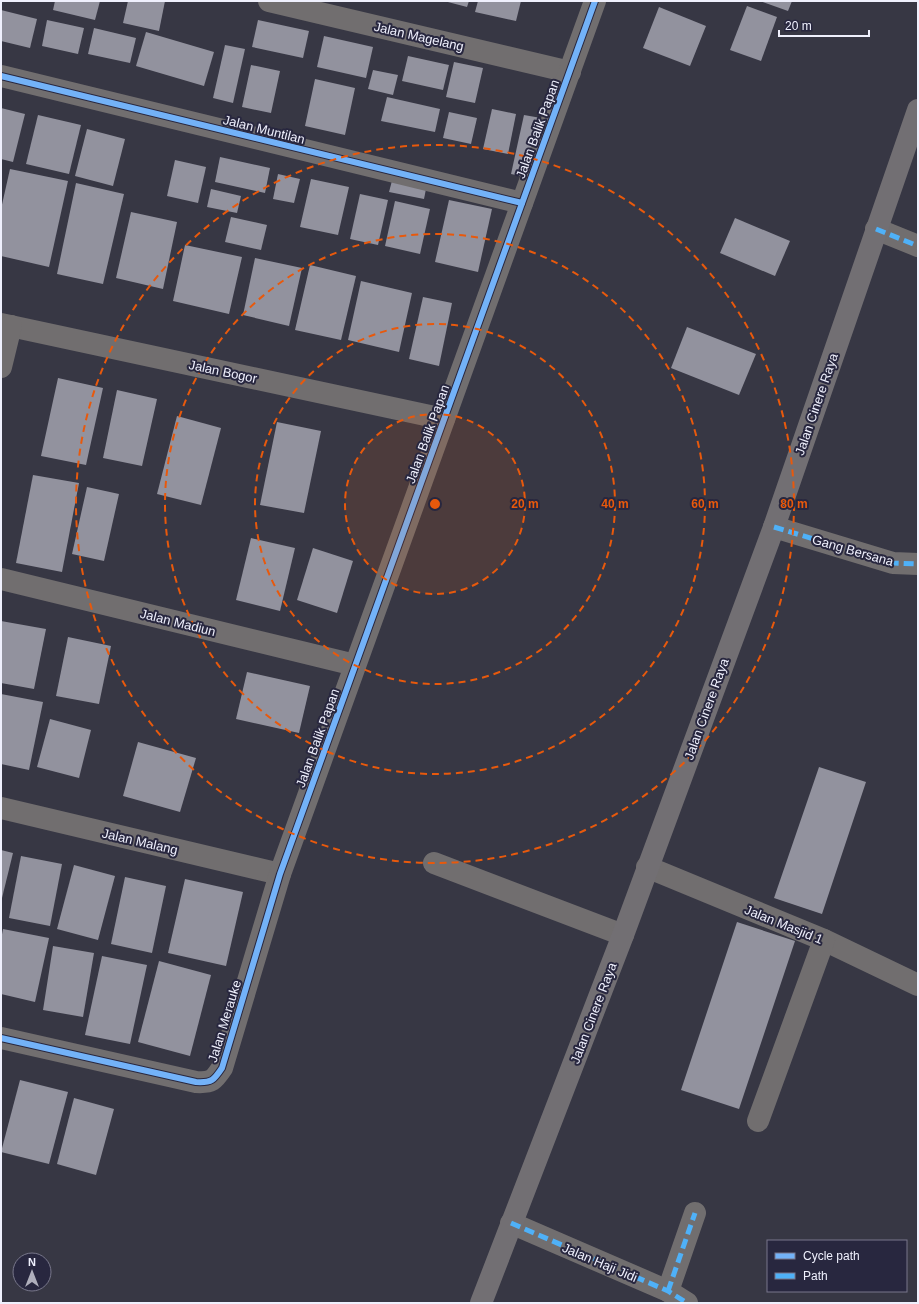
<svg xmlns="http://www.w3.org/2000/svg" width="919" height="1304" viewBox="0 0 919 1304" font-family="Arial,sans-serif">
<style>
.building{fill:#92929e}
.lines{fill:none;stroke-linecap:round;stroke-linejoin:round}
.minor{stroke:#716e6f;stroke-width:22}
.major{stroke:#726f73;stroke-width:22}
.quiet{stroke:#4fb1f8;stroke-width:5;stroke-dasharray:10 5;stroke-linecap:butt}
.cycleway-casing{stroke:#28273f;stroke-width:8}
.cycleway{stroke:#73b2f8;stroke-width:6}
.ring{fill:none;stroke:#e8590c;stroke-width:2;stroke-dasharray:7 5}
.labels{text-anchor:middle;stroke-width:4;stroke-linejoin:round;paint-order:stroke}
.street-label{font-size:13px;fill:#eff0fd;stroke:#28273f}
.centre{fill:#e8590c;stroke:#28273f;stroke-width:2}
.ring-label{font-size:12px;text-anchor:middle;font-weight:bold;fill:#e8590c;stroke:#28273f;stroke-width:4;stroke-linejoin:round;paint-order:stroke}
</style>
<rect width="100%" height="100%" fill="#373744"/>
<!-- building -->
<g class="building">
<path d="M55,1H100L95,20L53,10Z"/>
<path d="M128,1H165L159,31L123,23Z"/>
<path d="M444,1H469L467,7Z"/>
<path d="M478,1H521L516,21L475,12Z"/>
<path d="M760,1H792L788,11Z"/>
<path d="M747,6L777,17L761,61L730,50Z"/>
<path d="M659,7L706,26L690,66L643,48Z"/>
<path d="M1,10L37,19L30,48L1,41Z"/>
<path d="M47,20L84,28L78,54L42,46Z"/>
<path d="M258,20L309,31L303,58L252,47Z"/>
<path d="M94,28L136,38L130,63L88,54Z"/>
<path d="M146,32L214,52L204,86L136,66Z"/>
<path d="M324,36L373,47L366,78L317,67Z"/>
<path d="M225,45L245,49L233,103L213,98Z"/>
<path d="M408,56L449,65L443,90L402,81Z"/>
<path d="M454,62L483,68L475,103L446,97Z"/>
<path d="M251,65L280,71L271,113L242,107Z"/>
<path d="M373,70L398,75L393,95L368,89Z"/>
<path d="M315,79L355,88L345,135L305,126Z"/>
<path d="M387,97L440,109L435,132L381,121Z"/>
<path d="M1,108L25,114L13,162L1,159Z"/>
<path d="M492,109L516,114L508,154L483,149Z"/>
<path d="M449,112L477,118L471,144L443,138Z"/>
<path d="M38,115L81,125L69,174L26,164Z"/>
<path d="M524,115L541,118L526,177L511,174Z"/>
<path d="M87,129L125,139L113,186L75,176Z"/>
<path d="M220,157L270,168L265,193L215,182Z"/>
<path d="M175,160L206,167L198,203L167,196Z"/>
<path d="M10,169L68,181L49,267L1,256V209Z"/>
<path d="M278,174L300,179L294,203L273,199Z"/>
<path d="M393,177L427,184L424,199L389,192Z"/>
<path d="M311,179L349,187L338,235L300,227Z"/>
<path d="M76,183L124,194L103,284L57,274Z"/>
<path d="M211,189L241,196L237,213L207,207Z"/>
<path d="M360,194L388,200L378,245L350,239Z"/>
<path d="M449,200L492,209L478,272L435,262Z"/>
<path d="M395,201L430,209L420,254L385,246Z"/>
<path d="M131,212L177,222L163,289L116,278Z"/>
<path d="M231,217L267,225L261,250L225,242Z"/>
<path d="M735,218L790,241L775,276L720,253Z"/>
<path d="M185,245L242,257L229,314L173,301Z"/>
<path d="M255,258L302,268L289,326L243,315Z"/>
<path d="M310,265L356,276L341,340L295,330Z"/>
<path d="M361,281L412,293L399,352L348,340Z"/>
<path d="M423,297L452,303L439,366L409,359Z"/>
<path d="M687,327L756,354L739,395L671,368Z"/>
<path d="M58,378L103,388L86,465L41,456Z"/>
<path d="M117,390L157,399L142,466L103,458Z"/>
<path d="M177,416L221,428L201,505L157,494Z"/>
<path d="M277,422L321,431L304,513L260,505Z"/>
<path d="M33,475L79,483L62,572L16,563Z"/>
<path d="M87,487L119,494L104,561L72,554Z"/>
<path d="M251,538L295,548L280,611L236,600Z"/>
<path d="M313,548L353,561L337,613L297,600Z"/>
<path d="M1,621L46,629L34,689L1,683Z"/>
<path d="M68,637L111,646L99,704L56,696Z"/>
<path d="M247,672L310,686L299,733L236,719Z"/>
<path d="M1,694L43,702L29,770L1,764Z"/>
<path d="M50,719L91,730L79,778L37,767Z"/>
<path d="M138,742L196,758L180,812L123,796Z"/>
<path d="M819,767L866,782L822,914L774,898Z"/>
<path d="M1,850L13,853L2,898H1Z"/>
<path d="M21,856L62,864L50,926L9,918Z"/>
<path d="M74,865L115,876L98,940L57,929Z"/>
<path d="M125,877L166,886L152,953L111,944Z"/>
<path d="M185,879L243,892L226,966L168,953Z"/>
<path d="M737,922L795,941L739,1109L681,1090Z"/>
<path d="M3,929L49,938L35,1002L1,994V940Z"/>
<path d="M53,946L94,953L83,1017L43,1010Z"/>
<path d="M102,956L147,965L130,1044L85,1035Z"/>
<path d="M159,961L211,975L190,1056L138,1042Z"/>
<path d="M20,1080L68,1092L49,1164L1,1152Z"/>
<path d="M74,1098L114,1109L96,1175L57,1164Z"/>
</g>
<g class="lines">
<!-- minor -->
<g class="minor">
<path d="M269,1L570,72"/>
<path d="M1,76L522,203"/>
<path d="M876,229L918,246"/>
<path d="M1,324L444,419"/>
<path d="M1,367L11,326"/>
<path d="M774,527L893,563L918,564"/>
<path d="M1,579L355,665"/>
<path d="M1,808L280,874"/>
<path d="M434,863L623,935"/>
<path d="M647,867L824,940L918,985"/>
<path d="M1,1038L196,1082C212,1083 214,1080 222,1068L280,874L595,1"/>
<path d="M758,1121L824,940"/>
<path d="M511,1223L668,1291L687,1303"/>
<path d="M668,1291L695,1213"/>
</g>
<!-- major -->
<path class="major" d="M481,1303L623,935L774,527L918,110"/>
<!-- quiet -->
<g class="quiet">
<path d="M876,229L918,246"/>
<path d="M774,527L893,563L918,564"/>
<path d="M511,1223L668,1291L687,1303"/>
<path d="M668,1291L695,1213"/>
</g>
<!-- cycleway casing -->
<g class="cycleway-casing">
<g id="cycleway">
<path d="M1,76L522,203"/>
<path d="M1,1038L196,1082C212,1083 214,1080 222,1068L280,874L595,1"/>
</g>
</g>
<!-- cycleway -->
<use href="#cycleway" class="cycleway"/>
</g>
<!-- distance rings -->
<circle cx="435" cy="504" r="90" fill="#e8590c" fill-opacity=".12"/>
<g class="ring">
<circle cx="435" cy="504" r="90"/>
<circle cx="435" cy="504" r="180"/>
<circle cx="435" cy="504" r="270"/>
<circle cx="435" cy="504" r="359"/>
</g>
<g class="labels">
<!-- street labels -->
<g class="street-label">
<text transform="translate(419 36) rotate(13)" y="5">Jalan Magelang</text>
<text transform="translate(264 129) rotate(14)" y="5">Jalan Muntilan</text>
<text transform="translate(537 129) rotate(-70)" y="5">Jalan Balik Papan</text>
<text transform="translate(223 371) rotate(12)" y="5">Jalan Bogor</text>
<text transform="translate(816 404) rotate(-71)" y="5">Jalan Cinere Raya</text>
<text transform="translate(427 434) rotate(-70)" y="5">Jalan Balik Papan</text>
<text transform="translate(853 550) rotate(16)" y="5">Gang Bersana</text>
<text transform="translate(178 622) rotate(14)" y="5">Jalan Madiun</text>
<text transform="translate(706 709) rotate(-70)" y="5">Jalan Cinere Raya</text>
<text transform="translate(317 738) rotate(-70)" y="5">Jalan Balik Papan</text>
<text transform="translate(140 841) rotate(13)" y="5">Jalan Malang</text>
<text transform="translate(784 924) rotate(22)" y="5">Jalan Masjid 1</text>
<text transform="translate(593 1013) rotate(-69)" y="5">Jalan Cinere Raya</text>
<text transform="translate(224 1021) rotate(-73)" y="5">Jalan Merauke</text>
<text transform="translate(600 1262) rotate(23)" y="5">Jalan Haji Jidi</text>
</g>
</g>
<circle cx="435" cy="504" r="6" class="centre"/>
<g class="ring-label">
<text x="525" y="508">20 m</text>
<text x="615" y="508">40 m</text>
<text x="705" y="508">60 m</text>
<text x="794" y="508">80 m</text>
</g>
<!-- border -->
<rect width="919" height="1304" fill="none" stroke="#eff0fd" stroke-width="4"/>
<!-- legend -->
<rect x="767" y="1240" width="140" height="52" fill="#28273f" stroke="#78778b"/>
<rect x="775" y="1253" width="20" height="6" fill="#73b2f8" stroke="#78778b"/>
<text x="803" y="1260" font-size="12" fill="#eff0fd">Cycle path</text>
<rect x="775" y="1273" width="20" height="6" fill="#4fb1f8" stroke="#78778b"/>
<text x="803" y="1280" font-size="12" fill="#eff0fd">Path</text>
<!-- north arrow -->
<g transform="translate(32 1272)"><circle r="19" fill="#28273f" stroke="#78778b"/>
<path d="M0-3L7 15L0 10L-7 15Z" fill="#afafbc"/>
<text y="-6" font-size="11" font-weight="bold" text-anchor="middle" fill="#eff0fd">N</text>
</g>
<!-- scale -->
<path d="M779 30v6h90v-6" fill="none" stroke="#eff0fd" stroke-width="2"/>
<text x="785" y="30" font-size="12" fill="#eff0fd" stroke="#28273f" stroke-width="3" paint-order="stroke">20 m</text>
</svg>
